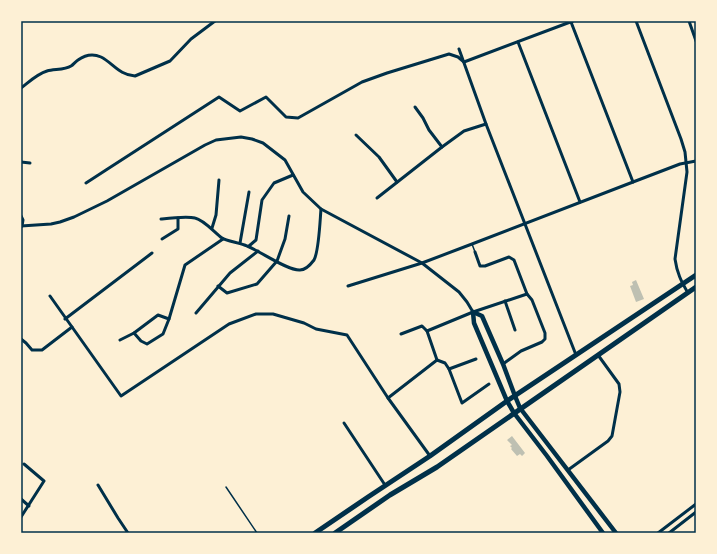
<svg xmlns="http://www.w3.org/2000/svg" width="717" height="554" viewBox="0 0 717 554" font-family="Overpass,sans-serif">
<style>
.building{fill:#bec0b2}
.lines{fill:none;stroke-linecap:round;stroke-linejoin:round}
.service{stroke:#003049;stroke-width:1.5}
.minor{stroke:#003049;stroke-width:3}
.secondary{stroke:#003049;stroke-width:4.5}
.primary{stroke:#003049;stroke-width:5}
.neatline{fill:none;stroke:#003049;stroke-width:1.5}
</style>
<rect width="100%" height="100%" fill="#fdf0d5"/>
<!-- building -->
<g class="building">
<path d="M636,280L644,299L636,302L630,286L633,285L632,282Z"/>
<path d="M512,436L525,453L522,456L520,454L517,456L511,449L512,448L510,446L512,445L507,440Z"/>
</g>
<g class="lines">
<!-- service -->
<g class="service">
<path d="M472,244L475,252"/>
<path d="M226,487L257,533"/>
</g>
<!-- minor -->
<g class="minor">
<path d="M636,21L681,139L685,152L687,172L675,259C677,273 681,281 688,293"/>
<path d="M689,21L696,41"/>
<path d="M571,22L633,182"/>
<path d="M518,42L580,202"/>
<path d="M459,49L486,124L576,355"/>
<path d="M21,88C29,82 37,74 47,71C54,69 65,70 71,66C73,65 75,62 78,60C85,55 92,53 101,57C113,63 119,75 135,76L170,61L191,39L215,21"/>
<path d="M415,107L423,118L429,130L442,147"/>
<path d="M356,135L379,157L397,182"/>
<path d="M21,162L30,163"/>
<path d="M86,183L106,170L219,97L240,111L266,97L286,117L298,118L362,82L387,73L449,54L458,57L464,62L573,21"/>
<path d="M377,198L442,147L464,131L486,124"/>
<path d="M21,216L23,220L22,226"/>
<path d="M161,219C170,218 187,216 195,218C204,220 214,232 222,238C226,241 241,243 247,246C260,251 288,271 300,270C305,270 311,264 314,260C319,251 320,220 321,209"/>
<path d="M21,226L51,224L60,222L74,217L107,201L205,145L216,140L241,137L252,139L263,143L285,160L303,192L321,209L422,263L459,292L467,302L473,312"/>
<path d="M212,228L216,215L219,180"/>
<path d="M162,239L178,229V218"/>
<path d="M240,243L249,192"/>
<path d="M249,246L256,240L262,200L274,183L293,175"/>
<path d="M475,252L480,266H485L509,257L514,260L527,294L532,300L545,333V339L542,342L521,351L503,364"/>
<path d="M218,286L227,293L257,284L277,261L285,239L289,216"/>
<path d="M348,286L422,263L472,244L633,182L680,164L696,161"/>
<path d="M50,296L121,396L229,324L256,314H273L304,323L316,329L347,335L388,398L430,456"/>
<path d="M505,301L515,330"/>
<path d="M196,313L230,273L258,251"/>
<path d="M65,319L152,253"/>
<path d="M427,331L437,360"/>
<path d="M134,333L141,341L147,344L163,334L169,319"/>
<path d="M401,334L422,326L427,331L473,312L527,294"/>
<path d="M21,339L26,343L32,350H42L72,327"/>
<path d="M120,340L134,333L158,315L169,319L185,265L223,239"/>
<path d="M437,360L445,363L449,369L462,403L489,384"/>
<path d="M449,369L476,359"/>
<path d="M388,398L437,360"/>
<path d="M344,423L385,485"/>
<path d="M568,470L608,441L612,436L620,392L619,384L598,355"/>
<path d="M98,485L118,518L128,533"/>
<path d="M21,499L29,506"/>
<path d="M21,517L44,481L24,464"/>
<path d="M658,533L696,504"/>
<path d="M669,533L696,512"/>
</g>
<!-- secondary -->
<g class="secondary">
<path d="M473,312L482,316L503,364L515,396L520,408L616,533"/>
<path d="M473,312L474,323L507,401L514,413L547,456L603,533"/>
</g>
<!-- primary -->
<g class="primary">
<path d="M315,533L368,497L430,456L507,401L696,275"/>
<path d="M335,533L390,495L437,467L696,287"/>
</g>
</g>
<!-- border -->
<rect width="717" height="554" fill="none" stroke="#fdf0d5" stroke-width="44"/>
<rect x="22" y="22" width="673" height="510" class="neatline"/>
</svg>
